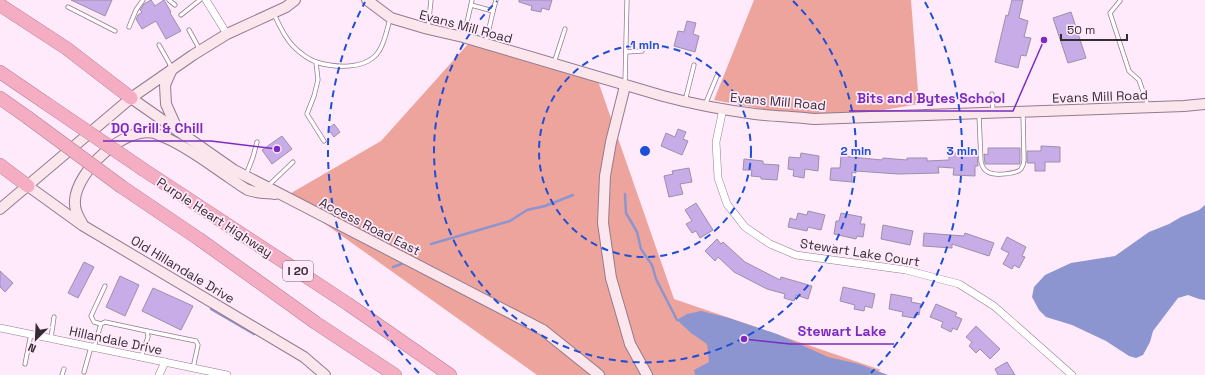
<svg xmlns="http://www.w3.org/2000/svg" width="1205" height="375" viewBox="0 0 1205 375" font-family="'Space Grotesk',sans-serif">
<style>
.forest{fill:#eda49c}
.water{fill:#8d95d0}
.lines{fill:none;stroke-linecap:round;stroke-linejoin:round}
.stream{stroke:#8d95d0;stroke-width:2.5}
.building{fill:#c8ace8;stroke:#9b90a9}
.lane-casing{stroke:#927b8e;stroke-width:5}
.street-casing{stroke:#927b8e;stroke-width:8}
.secondary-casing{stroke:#927b8e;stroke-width:12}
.highway-casing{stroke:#b18091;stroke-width:14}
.lane{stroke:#fff;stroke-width:3.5}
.street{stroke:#fff;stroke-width:7}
.secondary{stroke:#fce6ed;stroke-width:10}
.highway{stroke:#f5adc3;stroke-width:13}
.highway-bridge-casing{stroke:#b18091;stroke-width:14;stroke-linecap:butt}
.highway-bridge{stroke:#f5adc3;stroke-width:13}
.ring{fill:none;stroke:#1d4ed8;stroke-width:2;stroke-dasharray:7 5}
.labels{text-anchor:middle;stroke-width:3.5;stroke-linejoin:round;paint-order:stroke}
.shield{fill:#ffeafb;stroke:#71646f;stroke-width:1}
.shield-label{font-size:12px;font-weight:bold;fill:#342b33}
.street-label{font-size:13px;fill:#342b33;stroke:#ffeafb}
.centre{fill:#1d4ed8;stroke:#ffeafb;stroke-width:2}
.ring-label{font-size:12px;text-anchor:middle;font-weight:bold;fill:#1d4ed8;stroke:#ffeafb;stroke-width:3.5;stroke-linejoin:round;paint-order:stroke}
.leader{fill:none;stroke:#7b2cbf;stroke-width:1.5}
.callout-dot{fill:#7b2cbf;stroke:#ffeafb;stroke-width:1.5}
.callout-label{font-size:14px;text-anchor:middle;font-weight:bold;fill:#7b2cbf;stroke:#ffeafb;stroke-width:3.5;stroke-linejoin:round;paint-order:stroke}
</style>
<rect width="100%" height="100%" fill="#ffeafb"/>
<!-- forest -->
<g class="forest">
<path d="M754,0H911L919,104L848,116L779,112L714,100Z"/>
<path d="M468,44L546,63L598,81L674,299L881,370L870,375H537L286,196L381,141Z"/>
</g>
<!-- water -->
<g class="water">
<path d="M1205,205V300L1199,299L1188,295L1178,298L1153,331L1150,342L1143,355L1136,358L1129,356L1106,341L1072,325L1046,317L1039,310L1032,297L1034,287L1045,275L1071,263L1115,256L1149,232L1169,224L1181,217L1199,210Z"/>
<path d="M701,311L729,318L777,334L828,357L859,364L888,375H695L694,370L709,362L707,344L691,333L677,320L687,314Z"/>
</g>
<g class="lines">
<!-- stream -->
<g class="stream">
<path d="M625,194L626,213L637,232L641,249L652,265L656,279L677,320"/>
<path d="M431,244L510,221L527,210L545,206L573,195"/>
<path d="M393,267L404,263"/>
<path d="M211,309L254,334"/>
</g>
</g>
<!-- building -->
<g class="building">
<path d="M71,0H112L105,16Z"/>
<path d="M151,0L155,6L164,0L171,12L170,13L181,31L166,39L156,21L142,29L136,19L138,15L142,12L140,10L144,4Z"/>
<path d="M519,0H552L549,10L542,8L541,12L531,10L532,6L519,2Z"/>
<path d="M1012,0H1023L1019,18L1028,21L1024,37L1031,38L1026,56L1021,55L1018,68L995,62L1006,15L1008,16Z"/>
<path d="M1071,12L1086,58L1068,63L1053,18Z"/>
<path d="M687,21L696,23L693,34L699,36L695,52L674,46L678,31L684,32Z"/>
<path d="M334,124L340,132L334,137L328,129Z"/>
<path d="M678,129L686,132L683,139L688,141L682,155L661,146L666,133L675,137Z"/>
<path d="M282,136L292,149L272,164L262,150Z"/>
<path d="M1041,146L1060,147V162H1045V171H1035V163H1027V151H1041Z"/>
<path d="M988,148H1020V164H985L984,154L988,155Z"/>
<path d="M801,153L819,156L818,171L805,169L804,178L793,176L794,170L788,169L789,157L800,158Z"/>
<path d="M949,153L977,154L978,166H975V176L953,175L954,168L938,167L939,173L898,174L856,171V173L852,172V182L830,180L831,168H840L841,156L882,160L883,158L907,160V158H927V161L949,160Z"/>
<path d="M744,159L763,161V164L779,165L777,180L761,179V177L751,176L752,170H743Z"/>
<path d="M689,168L692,182L680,184L683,194L669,197L664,176L673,174L672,171Z"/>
<path d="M696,203L713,230L700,238L696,231L692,233L686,224L692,221L685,210Z"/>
<path d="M808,211L825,215L821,230L808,227L807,231L788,227L790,218L796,220L798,213L807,215Z"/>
<path d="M841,213L862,217L860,224H865L863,237L857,236L856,239L834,234L836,221H839Z"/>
<path d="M883,225L913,231L910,245L881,239Z"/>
<path d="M924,233L964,236L965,233L994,243L989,256L952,244V248L923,246Z"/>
<path d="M1007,237L1026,247L1022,256L1025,257L1019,268L1014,265L1012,269L1003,264L1009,253L1001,249Z"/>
<path d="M717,239L721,244L723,242L745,262L780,280L781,277L812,286L808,299L796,295L794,301L784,298L785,294L767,289L734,272L718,257L715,261L705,251Z"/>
<path d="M84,262L94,267L78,298L68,293Z"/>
<path d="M0,271L13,283L5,292L0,287Z"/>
<path d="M120,276L139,285L125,316L106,307Z"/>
<path d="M843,287L875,294L872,308L865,306L864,311L854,309L855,305L840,301Z"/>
<path d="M153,288L193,306L181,330L142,311Z"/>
<path d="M891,294L912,298L911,302L921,304L919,315L915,314L914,318L902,316L903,312L889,309Z"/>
<path d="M936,304L957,313L955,316L962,319L957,330L953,328L951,332L941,327L943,322L930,317Z"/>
<path d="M976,326L1000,349L990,359L980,349L976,353L969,346L972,342L966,337Z"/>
<path d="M1007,362L1015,375H998L995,369Z"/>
</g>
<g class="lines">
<!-- lane casing -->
<g class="lane-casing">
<g id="lane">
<path d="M169,0L175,5"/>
<path d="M1120,1L1110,13L1129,71L1139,80L1148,106"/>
<path d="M471,5L493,11L486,42"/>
<path d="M68,7L115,31"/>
<path d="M493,11L496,0"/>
<path d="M274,14C279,25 284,37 293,46C299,52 308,59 316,62C335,68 367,70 379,51C385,42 387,29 390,19"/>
<path d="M181,15L200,0"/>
<path d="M129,27L136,10L143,0"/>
<path d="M428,29L431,0"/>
<path d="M189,30L200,50"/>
<path d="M464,36L472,0"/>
<path d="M159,45L172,68"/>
<path d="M626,52L642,51"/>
<path d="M316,62L318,80L314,96L307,114L324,141"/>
<path d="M554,63L565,29"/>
<path d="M625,83L627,0"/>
<path d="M992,94L993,112"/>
<path d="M685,101L694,65"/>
<path d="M705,105L717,76"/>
<path d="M979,115L981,162C982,166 984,170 988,172C994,176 1017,174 1021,169C1023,166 1024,163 1024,160L1023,113"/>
<path d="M246,175L253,157L257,142"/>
<path d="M268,186L293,162"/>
<path d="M101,324L94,322L91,316L105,286"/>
<path d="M147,331L196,341L198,345L193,368"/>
<path d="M51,338L54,317"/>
<path d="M94,347L101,324L105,322L147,331L148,337L141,357"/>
<path d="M25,364L31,334"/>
<path d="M84,372L91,347"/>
<path d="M62,375L64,369"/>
</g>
</g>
<!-- street casing -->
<g class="street-casing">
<g id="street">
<path d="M206,0L227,34"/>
<path d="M723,109L716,142L718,178L727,204L745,227L770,244L796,255L906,270L959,284L994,306L1072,375"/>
<path d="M0,328L227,375"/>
<path d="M159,375L165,362"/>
</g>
</g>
<!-- secondary casing -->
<g class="secondary-casing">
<g id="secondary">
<path d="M367,0L391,18L428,29L463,37L663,96C693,104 724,110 755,114C774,116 794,117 814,119L1184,106L1205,104"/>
<path d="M172,69L165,85L166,104L178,131"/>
<path d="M625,86L611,142L605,176L603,223L611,278L630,344L647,375"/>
<path d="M131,98L234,170L543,330L599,375"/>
<path d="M28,186L82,225L304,357L325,375"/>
<path d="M0,209L131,98L193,55L227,34L286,7L295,0"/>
<path d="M82,223C78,216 74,209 75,200C77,171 124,126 154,133C158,134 162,137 166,138C189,148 209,164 230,178C236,182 242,187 248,190C256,193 267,193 275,194"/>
</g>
</g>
<!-- highway casing -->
<g class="highway-casing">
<g id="highway">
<path d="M0,5L66,48L131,98"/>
<path d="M0,72L44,102"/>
<path d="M0,98L27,117"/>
<path d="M0,165L28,186"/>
<path d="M144,170L348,304L450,375"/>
<path d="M122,187L199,239L316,323L395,375"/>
</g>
</g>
<!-- lane -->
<use href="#lane" class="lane"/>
<!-- street -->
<use href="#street" class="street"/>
<!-- secondary -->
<use href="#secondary" class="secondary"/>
<!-- highway -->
<use href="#highway" class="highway"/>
<!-- highway-bridge casing -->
<g class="highway-bridge-casing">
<g id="highway-bridge">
<path d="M44,102L144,170"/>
<path d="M27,117L122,187"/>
</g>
</g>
<!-- highway-bridge -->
<use href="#highway-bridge" class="highway-bridge"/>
</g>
<!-- distance rings -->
<g class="ring">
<circle cx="645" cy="151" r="106"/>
<path d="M793 1A211 211 0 1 1 497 1"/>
<path d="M419 373A317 317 0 0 1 365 2M925 2A317 317 0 0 1 871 373"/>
</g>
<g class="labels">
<!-- shield labels -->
<rect class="shield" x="283" y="261" width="30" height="20" rx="3"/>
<g class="shield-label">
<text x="298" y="275">I 20</text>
</g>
<!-- street labels -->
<g class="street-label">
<text transform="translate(466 26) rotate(15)" y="5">Evans Mill Road</text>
<text transform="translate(1100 96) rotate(-2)" y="5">Evans Mill Road</text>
<text transform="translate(778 101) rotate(5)" y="5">Evans Mill Road</text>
<text transform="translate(215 217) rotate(33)" y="5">Purple Heart Highway</text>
<text transform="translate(370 226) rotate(27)" y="5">Access Road East</text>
<text transform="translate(860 252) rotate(9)" y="5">Stewart Lake Court</text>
<text transform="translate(183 269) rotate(31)" y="5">Old Hillandale Drive</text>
<text transform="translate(116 340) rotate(12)" y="5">Hillandale Drive</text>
</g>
</g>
<circle cx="645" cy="151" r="6" class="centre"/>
<g class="ring-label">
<text x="645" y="49">1 min</text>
<text x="856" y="155">2 min</text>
<text x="962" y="155">3 min</text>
</g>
<!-- callouts -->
<path class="leader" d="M1044 40L1013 111H849M277 149L211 141H103M744 339L790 344H894"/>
<g class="callout-dot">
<circle cx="1044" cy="40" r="4"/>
<circle cx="277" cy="149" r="4"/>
<circle cx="744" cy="339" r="4"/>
</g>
<g class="callout-label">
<text x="931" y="103">Bits and Bytes School</text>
<text x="157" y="133">DQ Grill &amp; Chill</text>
<text x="842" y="336">Stewart Lake</text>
</g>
<!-- north arrow -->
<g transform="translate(36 339) rotate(204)" stroke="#ffeafb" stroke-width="3" paint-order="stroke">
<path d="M0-3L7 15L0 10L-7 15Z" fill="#342b33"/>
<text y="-6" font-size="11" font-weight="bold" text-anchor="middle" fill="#342b33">N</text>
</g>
<!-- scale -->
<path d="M1061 34v6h66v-6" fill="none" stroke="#342b33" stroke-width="2"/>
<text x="1067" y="34" font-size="12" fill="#342b33" stroke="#ffeafb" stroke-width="3" paint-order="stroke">50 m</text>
</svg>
